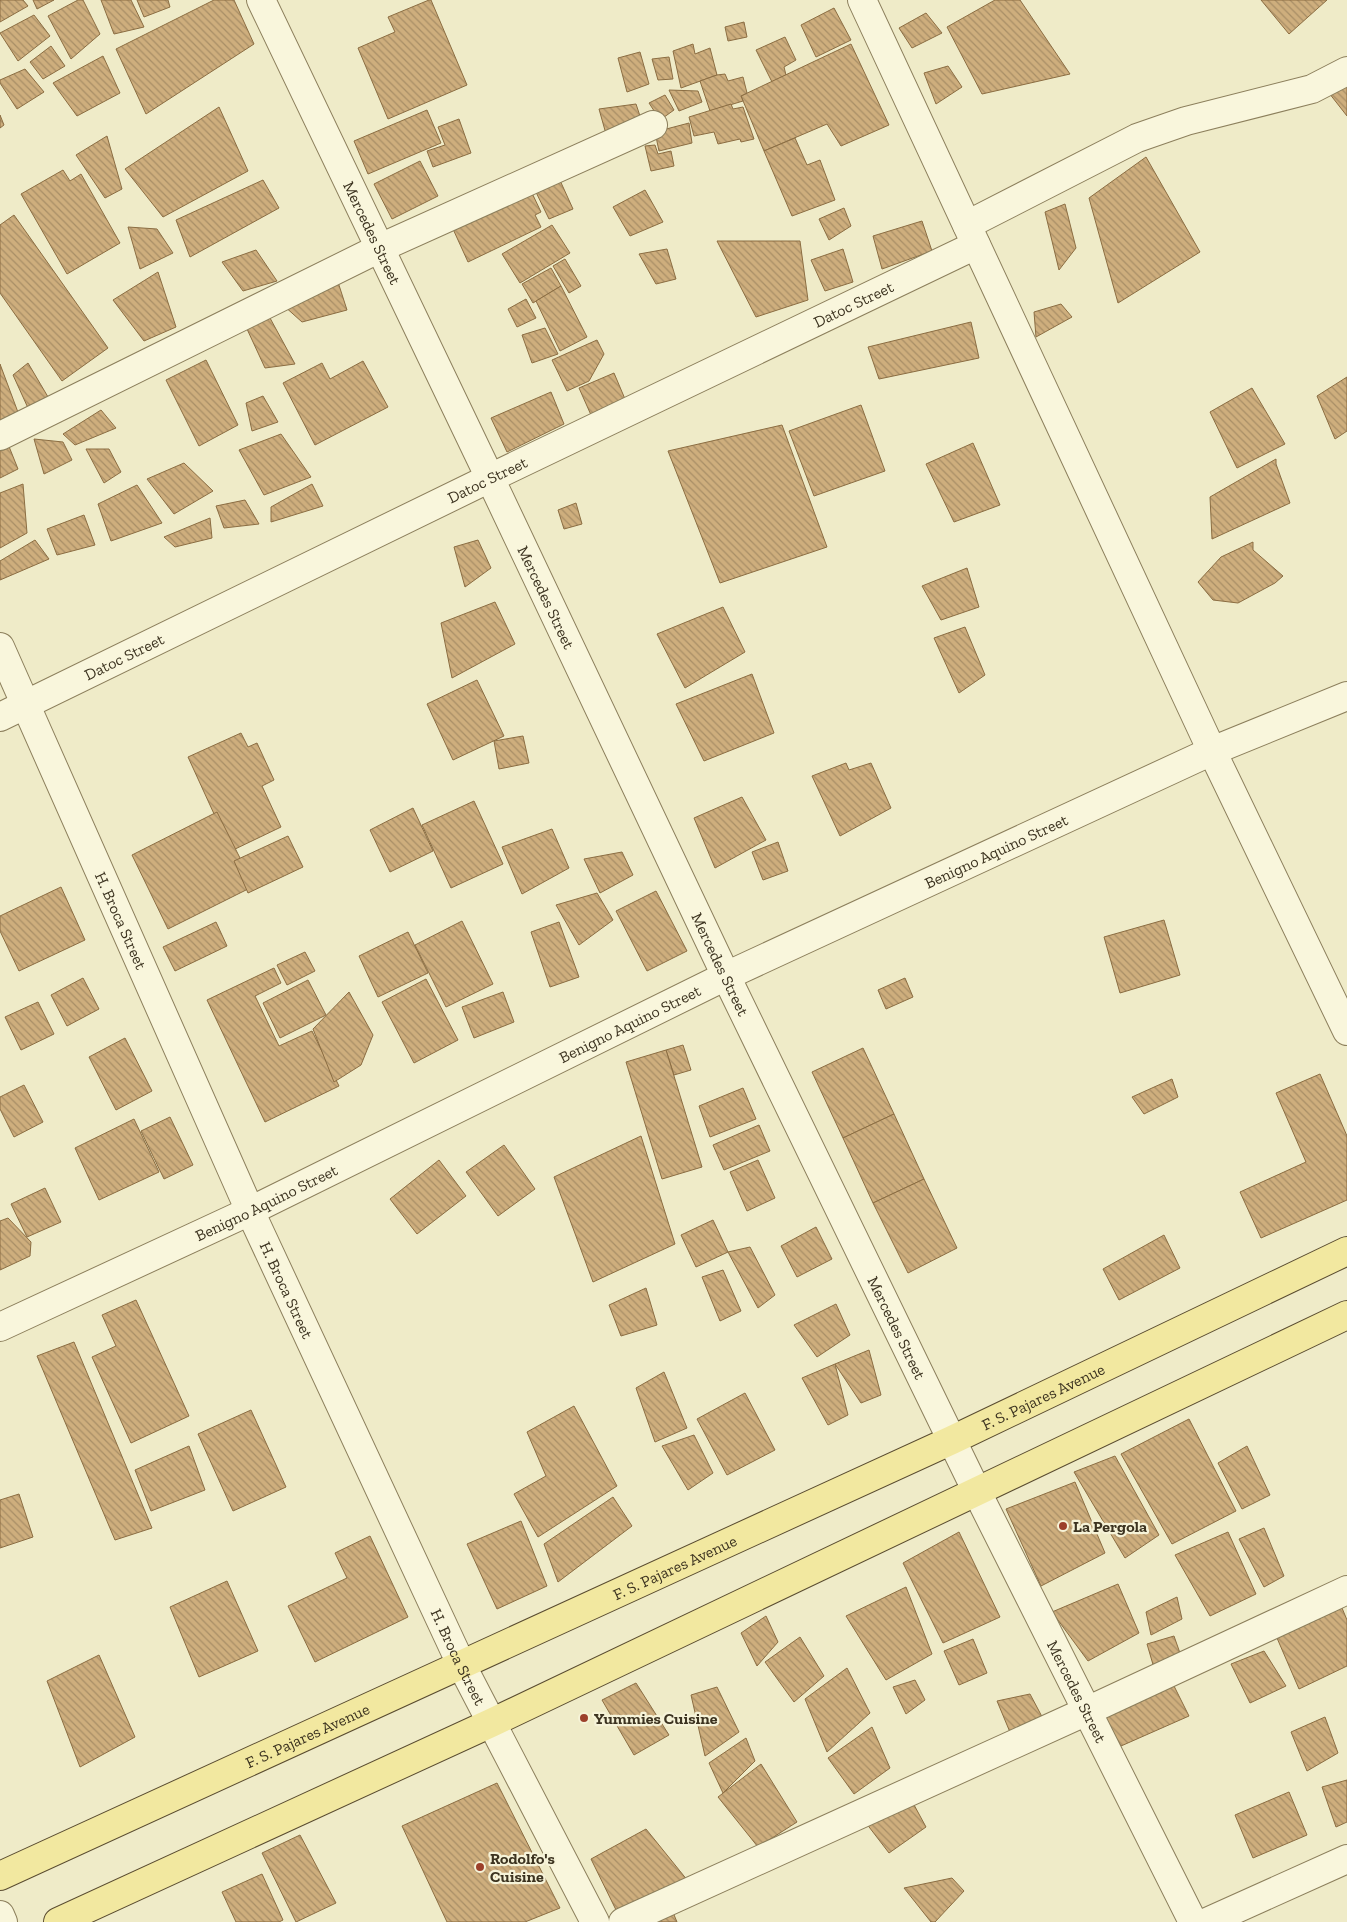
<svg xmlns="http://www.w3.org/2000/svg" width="1347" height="1922" viewBox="0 0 1347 1922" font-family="'Zilla Slab',serif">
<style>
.building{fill:url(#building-back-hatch);stroke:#8b6d42}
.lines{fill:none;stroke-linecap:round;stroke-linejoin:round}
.minor-casing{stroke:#8c7f5c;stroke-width:30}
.major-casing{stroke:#5a4c30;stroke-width:30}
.minor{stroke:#f9f6dc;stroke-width:28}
.major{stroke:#f2e8a0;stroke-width:28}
.poi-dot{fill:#9c402b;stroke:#f6f3d8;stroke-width:2}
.labels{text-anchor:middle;stroke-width:4.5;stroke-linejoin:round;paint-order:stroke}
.street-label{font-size:16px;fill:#3c3320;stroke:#f6f3d8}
.poi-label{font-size:16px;font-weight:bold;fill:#3c3320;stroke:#f6f3d8;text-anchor:start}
</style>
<defs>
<pattern id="building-back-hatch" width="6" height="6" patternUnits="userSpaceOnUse" patternTransform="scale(1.25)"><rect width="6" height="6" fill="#ceae7d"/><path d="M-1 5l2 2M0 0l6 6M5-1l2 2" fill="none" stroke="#a88e66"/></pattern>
</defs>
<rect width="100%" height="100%" fill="#efebc8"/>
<!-- building -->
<g class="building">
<path d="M0,0H23L28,6L0,22Z"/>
<path d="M33,0H54L37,9Z"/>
<path d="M78,0H83L100,34L71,59L48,16Z"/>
<path d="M101,0H131L144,27L114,34Z"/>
<path d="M137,0H168L170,7L144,17Z"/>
<path d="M214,0H234L254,44L146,114L116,49Z"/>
<path d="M429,0H431L467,85L388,119L358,48L395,32L388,17Z"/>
<path d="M995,0H1020L1070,74L982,94L947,27Z"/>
<path d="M1261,0H1327L1289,34Z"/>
<path d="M834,8L851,40L816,57L801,25Z"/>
<path d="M926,13L942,33L912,48L899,28Z"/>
<path d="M34,15L50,36L18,61L0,33Z"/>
<path d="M744,22L747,37L728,41L725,27Z"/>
<path d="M785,37L796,60L784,67L786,75L772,82L756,50Z"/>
<path d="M693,44L695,54L710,48L717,75L681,88L673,51Z"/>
<path d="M851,44L889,125L841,146L827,124L764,151L741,96Z"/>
<path d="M51,46L65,66L43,79L30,62Z"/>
<path d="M640,52L649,84L627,92L618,58Z"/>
<path d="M103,56L120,93L77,116L53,83Z"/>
<path d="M669,57L673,79L658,80L652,59Z"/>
<path d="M948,66L962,87L936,104L924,73Z"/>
<path d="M25,69L44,92L17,109L0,83V80Z"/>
<path d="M725,74L728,81L743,77L747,93L741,96L743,101L710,111L700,81L717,75Z"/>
<path d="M1347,84V116L1329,93Z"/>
<path d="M669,90L698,91L702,102L679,111Z"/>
<path d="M665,95L674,110L660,120L649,103Z"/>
<path d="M636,104L640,116L606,134L599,109Z"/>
<path d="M731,104L733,109L743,107L754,139L741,142L740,139L718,144L714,132L694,136L689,117Z"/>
<path d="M219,107L248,171L163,217L125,169Z"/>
<path d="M427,110L441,143L368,174L354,141Z"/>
<path d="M0,115L4,125L0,128Z"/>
<path d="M459,119L471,153L433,167L427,151L445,145L438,127Z"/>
<path d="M689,123L692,143L659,151L655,132Z"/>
<path d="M107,136L122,189L105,198L76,155Z"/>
<path d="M795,138L807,165L820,160L835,200L792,216L764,151Z"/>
<path d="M655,145L658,154L671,151L674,166L651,171L645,146Z"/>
<path d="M1146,157L1200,252L1118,303L1089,198Z"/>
<path d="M420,161L438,196L392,219L374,184Z"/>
<path d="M63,170L70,181L81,174L120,243L67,274L21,194Z"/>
<path d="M558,176L573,209L549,219L533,186Z"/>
<path d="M263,180L279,208L190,257L176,220Z"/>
<path d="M645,190L663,222L630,236L613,207Z"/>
<path d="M531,191L541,212L535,215L541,227L468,262L453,229Z"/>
<path d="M1065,204L1076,248L1059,270L1045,212Z"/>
<path d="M844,208L851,226L829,240L819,219Z"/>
<path d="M14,215L108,348L62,381L0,293V225Z"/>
<path d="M922,221L932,251L882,269L873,236Z"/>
<path d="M552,225L570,253L520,283L502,254Z"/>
<path d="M128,227L157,229L173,253L140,269Z"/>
<path d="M717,241H800L808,300L756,317Z"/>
<path d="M667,249L676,279L656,284L639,254Z"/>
<path d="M843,249L853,282L825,291L811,260Z"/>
<path d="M256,250L277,281L243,291L222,262Z"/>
<path d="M565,259L581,286L569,293L553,266Z"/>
<path d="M551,268L561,286L533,303L522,284Z"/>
<path d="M158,272L176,327L144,341L113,300Z"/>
<path d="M337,279L347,310L302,322L283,305Z"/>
<path d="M561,286L587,337L560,351L536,301Z"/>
<path d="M526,299L536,318L517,327L508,309Z"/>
<path d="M1061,304L1072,317L1036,337L1034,312Z"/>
<path d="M270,318L295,364L265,368L247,329Z"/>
<path d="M971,322L979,358L879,379L868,347Z"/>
<path d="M545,328L558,354L532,363L522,335Z"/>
<path d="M597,340L604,354L589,381L567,391L552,360Z"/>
<path d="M206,360L238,425L199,446L166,380Z"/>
<path d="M363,361L388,407L315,445L283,383L322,363L330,379Z"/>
<path d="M28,363L51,402L28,408L13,375Z"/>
<path d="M0,364L19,415L0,421Z"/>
<path d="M614,373L625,399L591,415L579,388Z"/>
<path d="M1347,377V431L1335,439L1317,396Z"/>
<path d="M1252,388L1285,444L1237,468L1210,412Z"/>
<path d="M551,392L564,424L507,452L491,418Z"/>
<path d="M263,396L278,422L252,431L246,403Z"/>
<path d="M861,405L885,471L814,496L789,431Z"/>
<path d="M101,410L116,428L75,445L63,434Z"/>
<path d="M782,425L827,547L720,583L668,451Z"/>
<path d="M4,434L18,469L0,478V438Z"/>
<path d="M281,434L311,477L264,495L239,450Z"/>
<path d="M34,439L63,442L72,460L44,474Z"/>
<path d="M973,443L1000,505L954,522L926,464Z"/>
<path d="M86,449H109L121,472L104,483Z"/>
<path d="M1276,459V464L1290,503L1212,539L1210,497Z"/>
<path d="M184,463L213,491L174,514L147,479Z"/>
<path d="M23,484L27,533L0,548V493Z"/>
<path d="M312,484L323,506L271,522V507Z"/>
<path d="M137,485L162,523L111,541L98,504Z"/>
<path d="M245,500L259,524L224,528L216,506Z"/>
<path d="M576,503L582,524L564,529L558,510Z"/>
<path d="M84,515L95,545L57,555L47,529Z"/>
<path d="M210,518L212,538L175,547L164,537Z"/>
<path d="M35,540L49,559L0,580V561Z"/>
<path d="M478,540L491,568L465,587L454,547Z"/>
<path d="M1253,542V550L1283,576L1275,583L1238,603L1213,600L1198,582L1221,557Z"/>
<path d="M967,568L979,607L941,620L922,586Z"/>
<path d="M495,602L515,644L452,678L441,623Z"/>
<path d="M723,607L745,652L685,688L657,634Z"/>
<path d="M965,627L985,675L959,693L934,638Z"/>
<path d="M752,674L774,733L704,761L676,704Z"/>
<path d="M477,680L504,736L453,760L427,704Z"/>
<path d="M241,733L248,747L257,743L274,780L262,786L281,827L231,851L188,757Z"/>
<path d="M523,736L529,763L499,769L494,741Z"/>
<path d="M846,763L849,770L871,763L891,808L840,836L812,776Z"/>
<path d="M742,797L766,840L715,868L694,818Z"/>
<path d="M474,801L503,864L451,888L422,825Z"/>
<path d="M413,808L433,851L390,872L370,830Z"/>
<path d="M217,812L254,886L168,929L132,855Z"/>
<path d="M552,829L569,868L522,894L502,847Z"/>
<path d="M288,836L303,867L248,893L234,861Z"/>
<path d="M778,842L788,871L763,880L752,852Z"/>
<path d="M622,852L633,875L600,893L584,859Z"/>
<path d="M61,887L85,940L19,971L0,931V916Z"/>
<path d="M656,891L687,951L647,971L616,911Z"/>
<path d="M597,893L613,920L579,945L556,905Z"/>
<path d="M1164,920L1180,975L1120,993L1104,937Z"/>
<path d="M462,921L493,984L446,1007L415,945Z"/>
<path d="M216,922L227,946L175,971L163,947Z"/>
<path d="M559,922L579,977L550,987L531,932Z"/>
<path d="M408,932L428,973L378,997L359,956Z"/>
<path d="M305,952L315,971L287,985L277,965Z"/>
<path d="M274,968L281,983L255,996L279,1046L312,1031L339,1086L265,1122L207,1000Z"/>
<path d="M83,978L99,1009L67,1026L51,995Z"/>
<path d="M905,978L913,997L886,1009L878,990Z"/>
<path d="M426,979L458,1040L414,1063L382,1002Z"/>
<path d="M308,980L326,1015L280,1038L263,1003Z"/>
<path d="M349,992L373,1035L361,1065L334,1082L313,1029Z"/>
<path d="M503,992L514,1022L474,1038L462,1007Z"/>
<path d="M38,1002L54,1034L21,1050L5,1017Z"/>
<path d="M125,1038L152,1091L116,1110L89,1057Z"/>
<path d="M683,1045L691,1070L674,1075L666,1050Z"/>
<path d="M863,1048L894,1114L843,1138L812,1072Z"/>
<path d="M666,1050L702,1167L662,1179L626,1062Z"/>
<path d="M1320,1074L1347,1136V1200L1261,1238L1240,1192L1306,1162L1276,1093Z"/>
<path d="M1172,1079L1178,1097L1144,1114L1132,1097Z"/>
<path d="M24,1085L43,1122L14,1137L0,1109V1097Z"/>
<path d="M743,1088L756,1119L710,1137L699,1106Z"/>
<path d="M894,1114L924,1179L873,1203L843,1138Z"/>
<path d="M170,1117L193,1165L164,1179L141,1131Z"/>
<path d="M134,1119L159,1172L99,1200L75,1148Z"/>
<path d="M759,1125L770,1151L724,1170L713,1145Z"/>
<path d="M641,1136L675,1244L593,1282L554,1177Z"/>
<path d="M504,1145L535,1189L498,1216L466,1172Z"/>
<path d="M439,1160L466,1196L417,1234L390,1199Z"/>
<path d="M758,1160L775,1198L747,1211L730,1172Z"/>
<path d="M924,1179L957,1248L908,1273L873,1203Z"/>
<path d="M45,1188L61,1222L27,1237L11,1204Z"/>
<path d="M8,1218L31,1242L30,1256L0,1270V1221Z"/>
<path d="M713,1220L728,1252L696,1267L681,1235Z"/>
<path d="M816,1227L832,1259L797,1277L781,1246Z"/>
<path d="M1164,1235L1180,1268L1119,1300L1103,1269Z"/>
<path d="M750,1247L775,1295L758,1308L728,1252Z"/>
<path d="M723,1270L741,1311L720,1321L702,1277Z"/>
<path d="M646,1288L657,1325L621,1336L609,1305Z"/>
<path d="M136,1300L189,1416L131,1443L92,1357L116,1346L102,1315Z"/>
<path d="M836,1304L850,1335L817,1357L794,1325Z"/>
<path d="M74,1342L152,1528L115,1540L37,1356Z"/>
<path d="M869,1350L881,1395L861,1403L835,1364Z"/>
<path d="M835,1364L848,1415L828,1425L802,1378Z"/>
<path d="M664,1372L687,1428L655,1442L636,1388Z"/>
<path d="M745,1393L775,1450L727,1475L697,1419Z"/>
<path d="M574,1406L617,1486L538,1537L514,1494L546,1476L527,1432Z"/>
<path d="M251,1410L286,1487L233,1511L198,1434Z"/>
<path d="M1189,1419L1236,1511L1172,1544L1121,1454Z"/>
<path d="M694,1435L713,1473L688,1490L662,1446Z"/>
<path d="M189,1446L205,1490L151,1511L135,1470Z"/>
<path d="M1247,1446L1270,1495L1242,1509L1218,1463Z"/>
<path d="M1115,1456L1159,1535L1125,1558L1074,1472Z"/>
<path d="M1075,1482L1105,1553L1041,1586L1006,1509Z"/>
<path d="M19,1494L33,1537L0,1548V1500Z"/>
<path d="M613,1497L632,1526L558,1582L544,1544Z"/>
<path d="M521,1521L547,1586L497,1609L467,1544Z"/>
<path d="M1264,1528L1284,1576L1264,1587L1239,1539Z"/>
<path d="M959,1532L1000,1617L943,1643L903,1563Z"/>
<path d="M1228,1532L1256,1594L1210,1616L1175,1555Z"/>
<path d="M370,1536L408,1617L315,1662L288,1606L347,1578L335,1553Z"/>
<path d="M227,1581L258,1651L199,1677L170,1607Z"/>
<path d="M1118,1584L1139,1633L1088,1661L1052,1612Z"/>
<path d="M906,1587L932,1654L886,1680L846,1616Z"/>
<path d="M1177,1597L1182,1619L1151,1635L1146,1612Z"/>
<path d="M1342,1608L1347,1620V1666L1299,1689L1277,1638Z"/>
<path d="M766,1616L778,1642L757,1666L741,1633Z"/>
<path d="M1174,1636L1181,1656L1154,1668L1147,1644Z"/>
<path d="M800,1637L824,1676L794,1702L765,1662Z"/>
<path d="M973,1639L987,1673L959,1685L944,1651Z"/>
<path d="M1264,1651L1286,1686L1250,1703L1231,1664Z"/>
<path d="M99,1655L135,1737L80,1767L47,1681Z"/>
<path d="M847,1668L870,1713L827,1752L805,1699Z"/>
<path d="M915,1680L925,1700L906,1714L893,1687Z"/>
<path d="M636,1683L669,1735L634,1755L602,1700Z"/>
<path d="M1173,1684L1189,1716L1121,1746L1097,1706Z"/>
<path d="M717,1687L739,1732L705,1756L691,1695Z"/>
<path d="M1030,1694L1048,1728L1012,1737L997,1701Z"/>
<path d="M1325,1717L1338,1753L1307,1771L1291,1732Z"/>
<path d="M872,1727L890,1768L854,1794L828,1758Z"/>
<path d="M746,1738L755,1761L723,1793L709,1763Z"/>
<path d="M761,1764L797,1822L758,1847L718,1797Z"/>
<path d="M1347,1780V1822L1336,1827L1322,1787Z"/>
<path d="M497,1783L560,1908L525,1922H447L402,1826Z"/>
<path d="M1289,1792L1307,1835L1253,1858L1235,1815Z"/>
<path d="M913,1803L926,1827L889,1853L866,1823Z"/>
<path d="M646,1829L688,1881L618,1914L591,1859Z"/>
<path d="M300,1835L336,1903L296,1922L262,1853Z"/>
<path d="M262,1874L283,1920L279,1922H236L222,1892Z"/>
<path d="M952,1878L964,1891L935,1922H931L904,1888Z"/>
<path d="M672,1910L677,1922H649Z"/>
</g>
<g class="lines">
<!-- minor casing -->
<g class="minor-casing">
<g id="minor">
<path id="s1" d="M261,0L490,478L726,976L977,1492L1193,1922"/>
<path d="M862,0L1212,751L1347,1031"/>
<path d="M967,225L1137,138L1186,121L1312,89L1347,71"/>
<path d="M0,436L380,248L653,125"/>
<path id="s2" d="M0,647L250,1211L461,1664L595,1922"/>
<path id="s3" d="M0,717L490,478L976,245"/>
<path id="s4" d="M0,1327L250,1211L726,976L1212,751L1347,696"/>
<path d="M0,1915L3,1922"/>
<path d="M623,1922L1087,1711L1347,1590"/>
<path d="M1207,1922L1347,1859"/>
</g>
</g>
<!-- major casing -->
<g class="major-casing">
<g id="major">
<path id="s5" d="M0,1876L952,1440L1347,1251"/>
<path d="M58,1922L491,1723L1347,1315"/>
</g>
</g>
<!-- minor -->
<use href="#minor" class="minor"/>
<!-- major -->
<use href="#major" class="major"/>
</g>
<!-- markers -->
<g class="poi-dot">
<circle cx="1063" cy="1526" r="5"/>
<circle cx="584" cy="1718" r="5"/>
<circle cx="480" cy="1867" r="5"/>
</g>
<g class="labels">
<!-- street labels -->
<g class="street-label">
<text dy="6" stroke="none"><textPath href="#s1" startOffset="258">Mercedes Street</textPath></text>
<text dy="6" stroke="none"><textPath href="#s3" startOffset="948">Datoc Street</textPath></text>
<text dy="6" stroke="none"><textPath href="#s3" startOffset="542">Datoc Street</textPath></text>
<text dy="6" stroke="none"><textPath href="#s1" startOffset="662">Mercedes Street</textPath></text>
<text dy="6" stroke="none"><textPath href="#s3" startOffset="138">Datoc Street</textPath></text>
<text dy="6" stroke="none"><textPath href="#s4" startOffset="1104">Benigno Aquino Street</textPath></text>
<text dy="6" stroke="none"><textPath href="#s2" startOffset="299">H. Broca Street</textPath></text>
<text dy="6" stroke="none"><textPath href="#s1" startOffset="1068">Mercedes Street</textPath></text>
<text dy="6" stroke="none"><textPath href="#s4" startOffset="699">Benigno Aquino Street</textPath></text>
<text dy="6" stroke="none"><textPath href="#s4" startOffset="294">Benigno Aquino Street</textPath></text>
<text dy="6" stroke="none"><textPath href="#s2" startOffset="704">H. Broca Street</textPath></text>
<text dy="6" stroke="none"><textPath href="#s1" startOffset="1472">Mercedes Street</textPath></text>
<text dy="6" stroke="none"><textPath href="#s5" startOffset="1148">F. S. Pajares Avenue</textPath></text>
<text dy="6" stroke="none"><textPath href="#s5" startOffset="742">F. S. Pajares Avenue</textPath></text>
<text dy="6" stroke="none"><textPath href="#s2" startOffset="1109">H. Broca Street</textPath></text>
<text dy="6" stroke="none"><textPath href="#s1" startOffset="1878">Mercedes Street</textPath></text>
<text dy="6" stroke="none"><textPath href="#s5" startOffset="338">F. S. Pajares Avenue</textPath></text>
</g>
<!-- poi labels -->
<g class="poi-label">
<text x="1073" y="1532">La Pergola</text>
<text x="594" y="1724">Yummies Cuisine</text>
<text x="490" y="1864">Rodolfo's<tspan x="490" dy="18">Cuisine</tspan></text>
</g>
</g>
</svg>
